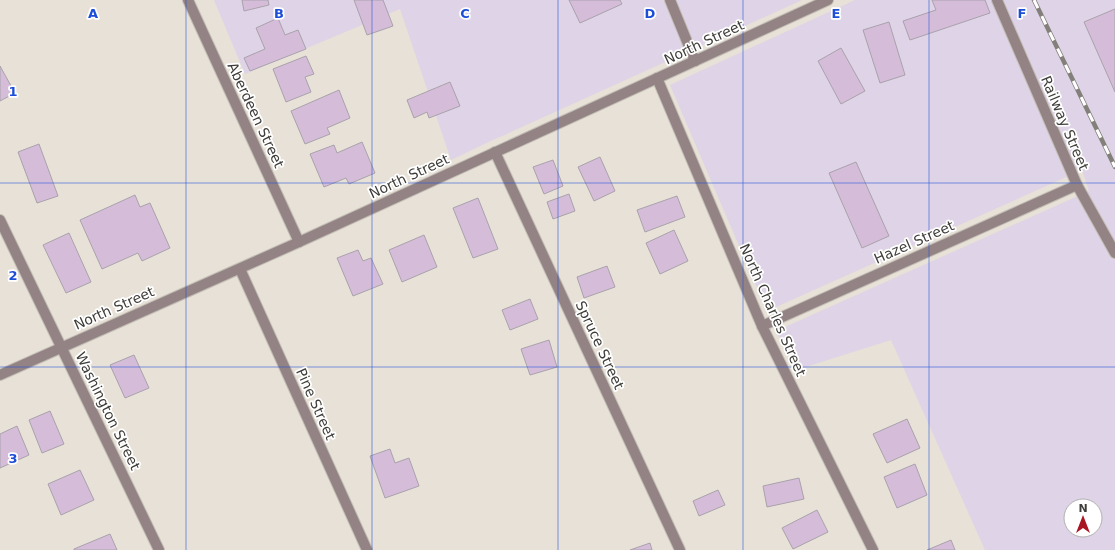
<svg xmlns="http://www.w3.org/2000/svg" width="1115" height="550" viewBox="0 0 1115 550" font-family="'DejaVu Sans',sans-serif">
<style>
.commercial{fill:#ded3e7;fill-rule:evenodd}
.building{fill:#d5bdda;stroke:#a9a2ab}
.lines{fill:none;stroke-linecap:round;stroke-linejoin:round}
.minor-casing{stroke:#c2bdb4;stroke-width:12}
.minor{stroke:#948385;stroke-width:10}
.rail-casing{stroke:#837f79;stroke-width:4.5}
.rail{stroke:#fff;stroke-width:3;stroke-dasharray:9;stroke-linecap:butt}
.grid{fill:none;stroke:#1d4ed8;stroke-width:1;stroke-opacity:0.55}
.labels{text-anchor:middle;stroke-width:3.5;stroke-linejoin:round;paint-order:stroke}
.street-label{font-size:14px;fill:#3f3d39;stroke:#fff}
.grid-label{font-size:13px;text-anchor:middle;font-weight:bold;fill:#1d4ed8;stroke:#fff;stroke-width:3.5;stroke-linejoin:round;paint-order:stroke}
</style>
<rect width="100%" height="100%" fill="#e7e1d7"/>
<!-- commercial -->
<g class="commercial">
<path d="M214,0H802L500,137H499L451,160L400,9L245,74Z"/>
<path d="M855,0H1115V550H985L891,340L796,370L776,331L1089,191L1082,170L767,311L670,85ZM1071,506H1095V530H1071Z"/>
</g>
<!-- building -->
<g class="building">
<path d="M242,0H268L269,5L244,11Z"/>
<path d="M354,0H383L393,26L367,35Z"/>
<path d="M569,0H620L622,4L580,23Z"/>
<path d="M932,0H985L990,13L910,40L903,21L936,10Z"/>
<path d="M1115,9V92L1084,22Z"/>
<path d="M278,18L285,35L298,30L306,49L250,71L244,58L265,49L256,28Z"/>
<path d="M889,22L905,75L880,83L863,30Z"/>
<path d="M841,48L865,91L841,104L818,61Z"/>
<path d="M306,56L314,74L305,77L311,92L286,102L273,69Z"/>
<path d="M0,66L15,93L0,101Z"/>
<path d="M450,82L460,106L429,118L427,112L414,118L407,100Z"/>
<path d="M339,90L350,118L327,128L330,134L305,144L291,111Z"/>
<path d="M362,142L375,173L349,184L346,178L324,187L310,154L334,145L337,153Z"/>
<path d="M39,144L58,196L37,203L18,152Z"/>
<path d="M600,157L615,191L594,201L578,167Z"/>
<path d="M553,160L563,186L544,194L533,167Z"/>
<path d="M856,162L889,236L862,248L829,173Z"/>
<path d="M569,194L575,211L553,219L547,202Z"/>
<path d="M135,195L140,207L150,203L170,248L142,261L138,253L102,269L80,220Z"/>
<path d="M677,196L685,217L645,232L637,210Z"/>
<path d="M478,198L498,249L473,258L453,208Z"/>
<path d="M674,230L688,261L660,274L646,243Z"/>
<path d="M69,233L91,282L66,293L43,245Z"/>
<path d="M424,235L437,267L402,282L389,250Z"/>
<path d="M358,250L363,261L371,258L383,284L353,296L337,258Z"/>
<path d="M607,266L615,287L584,298L577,277Z"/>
<path d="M530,299L538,319L510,330L502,310Z"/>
<path d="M549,340L557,367L530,375L521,349Z"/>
<path d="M134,355L149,388L125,398L110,365Z"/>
<path d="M50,411L64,444L42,453L29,420Z"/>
<path d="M907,419L920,448L887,463L873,434Z"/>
<path d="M17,426L29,455L0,468V434Z"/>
<path d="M390,449L395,463L409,458L419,486L385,498L370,456Z"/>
<path d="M915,464L927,495L897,508L884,477Z"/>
<path d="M80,470L94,500L61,515L48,484Z"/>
<path d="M799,478L804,499L767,507L763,486Z"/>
<path d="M718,490L725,505L699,516L693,501Z"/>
<path d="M817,510L828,532L793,549L782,528Z"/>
<path d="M110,534L117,550H74V549Z"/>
<path d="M951,540L955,550H927Z"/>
<path d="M650,543L652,550H630Z"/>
</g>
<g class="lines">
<!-- minor casing -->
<g class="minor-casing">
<g id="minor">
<path d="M188,0L299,242"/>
<path d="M670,0L695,61"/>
<path d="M997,0L1077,185L1115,253"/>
<path d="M657,78L762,326L873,550"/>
<path d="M495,152L680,550"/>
<path d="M0,220L159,550"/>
<path d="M240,269L367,550"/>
<path d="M762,326L1077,185"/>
<path d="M0,375L299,242L828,0"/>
</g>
</g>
<!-- minor -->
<use href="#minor" class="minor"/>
<!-- rail casing -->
<g class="rail-casing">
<path id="rail" d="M1034,0L1115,167"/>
</g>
<!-- rail -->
<use href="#rail" class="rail"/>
</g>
<!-- grid -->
<path class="grid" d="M186,0V550M372,0V550M558,0V550M743,0V550M929,0V550M0,183H1115M0,367H1115"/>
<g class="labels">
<!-- street labels -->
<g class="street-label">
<text transform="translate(704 42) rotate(-25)" y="5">North Street</text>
<text transform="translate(256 115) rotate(65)" y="5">Aberdeen Street</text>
<text transform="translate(1065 123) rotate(67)" y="5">Railway Street</text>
<text transform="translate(409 176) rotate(-25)" y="5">North Street</text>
<text transform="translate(914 242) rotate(-24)" y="5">Hazel Street</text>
<text transform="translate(114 308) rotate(-24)" y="5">North Street</text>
<text transform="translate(773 310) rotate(66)" y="5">North Charles Street</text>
<text transform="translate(600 345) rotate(65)" y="5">Spruce Street</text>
<text transform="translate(316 404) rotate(66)" y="5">Pine Street</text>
<text transform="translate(108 411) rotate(64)" y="5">Washington Street</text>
</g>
</g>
<g class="grid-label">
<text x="93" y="18">A</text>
<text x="279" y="18">B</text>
<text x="465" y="18">C</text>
<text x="650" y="18">D</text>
<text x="836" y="18">E</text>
<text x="1022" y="18">F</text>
<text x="13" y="96">1</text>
<text x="13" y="280">2</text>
<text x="13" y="463">3</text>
</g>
<!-- north arrow -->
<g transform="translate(1083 518)"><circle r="19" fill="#ffffff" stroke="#b2b1b0"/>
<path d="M0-3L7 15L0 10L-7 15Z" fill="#aa1524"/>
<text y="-6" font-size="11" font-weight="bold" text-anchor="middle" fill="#3f3d39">N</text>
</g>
</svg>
